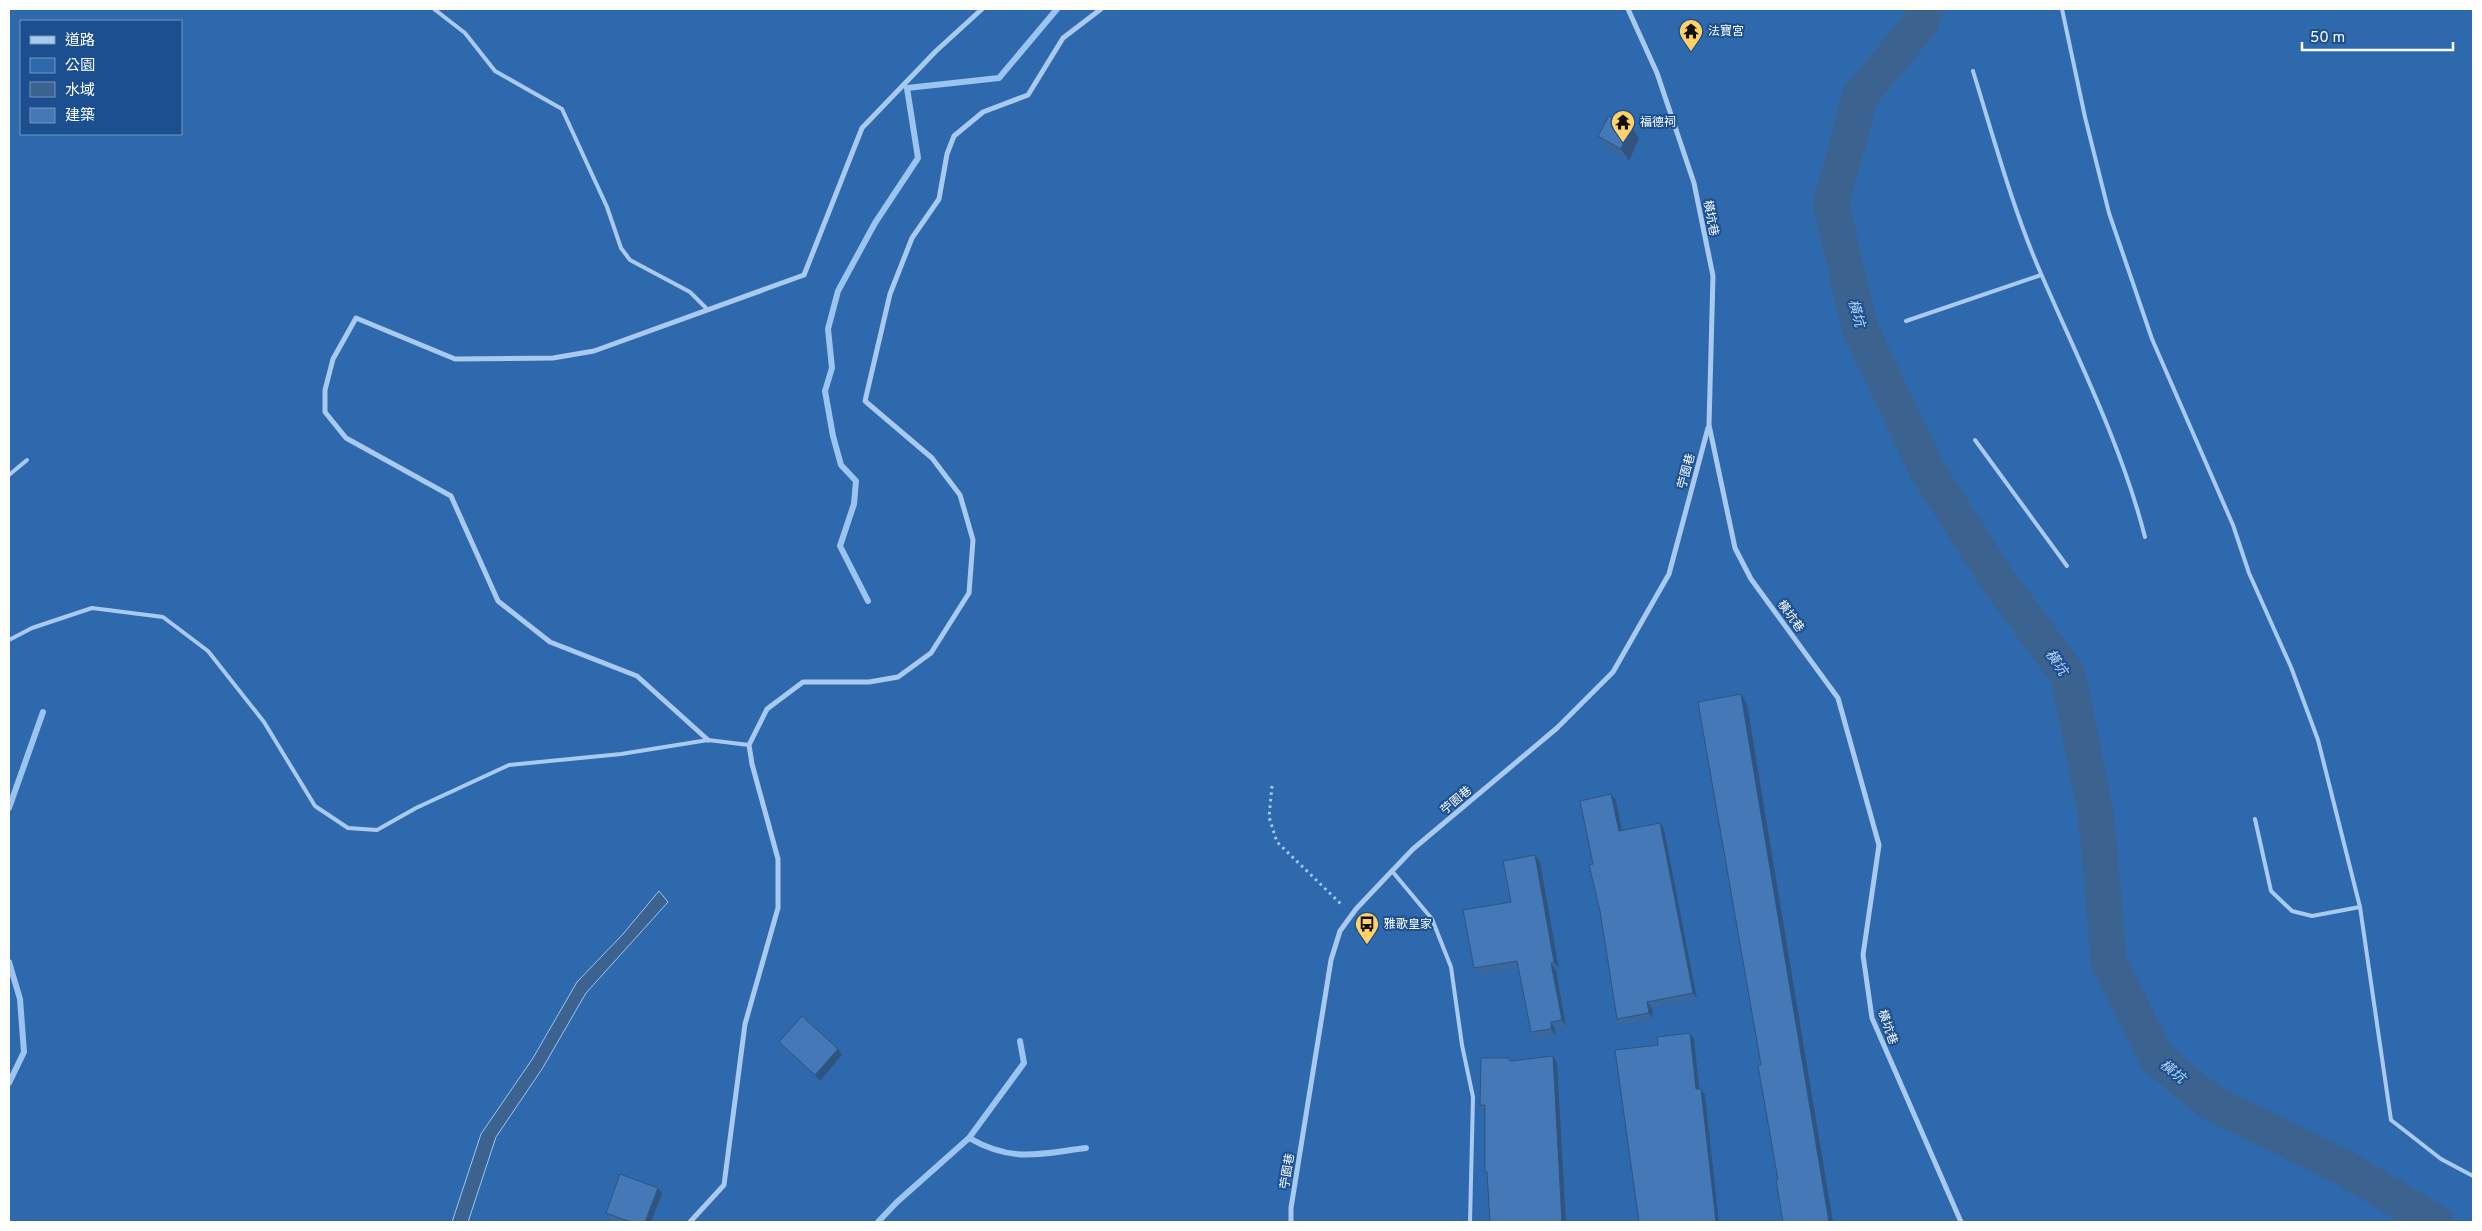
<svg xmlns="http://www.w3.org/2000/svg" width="2482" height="1231" viewBox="0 0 2482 1231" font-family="Overpass,'Noto Sans TC',sans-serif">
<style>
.green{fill:#2e69ad;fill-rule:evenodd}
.water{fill:#3c6290;stroke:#9cc4f0}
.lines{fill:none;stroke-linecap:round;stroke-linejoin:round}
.stream{stroke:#9cc4f0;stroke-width:6}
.river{stroke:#3c6290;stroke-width:36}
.path{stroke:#a9c9ee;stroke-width:3;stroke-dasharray:2.5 4;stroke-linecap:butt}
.service{stroke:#a9c9ee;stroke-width:4}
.minor{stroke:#a9c9ee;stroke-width:5}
.wall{fill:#3a679d}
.shaded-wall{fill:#305480}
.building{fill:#4478b7;stroke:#305480}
.labels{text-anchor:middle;stroke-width:4;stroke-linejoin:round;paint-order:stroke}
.poi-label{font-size:12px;fill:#fff;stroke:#1b4f8f;text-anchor:start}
.street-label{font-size:12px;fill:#fff;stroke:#1b4f8f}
.water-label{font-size:14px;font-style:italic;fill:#b5d3f5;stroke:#1b4f8f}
</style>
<rect width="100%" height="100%" fill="#1b4f8f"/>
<!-- green -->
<path class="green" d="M9,9H2473V1222H9ZM21,21H181V134H21Z"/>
<!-- water -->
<path class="water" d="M659,891L668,902L586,993L542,1069L496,1137L468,1222H452L481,1134L533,1058L577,982L623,934Z"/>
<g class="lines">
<!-- stream -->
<g class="stream">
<path d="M868,601L840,546L854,504L856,481L841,465L833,436L825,391L832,368L828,329L838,291L875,223L918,158L907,88L999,78L1057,9"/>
<path d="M9,808L43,712"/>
<path d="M9,962L20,999L24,1052L9,1083"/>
<path d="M969,1138C1013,1163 1038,1154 1086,1148"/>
<path d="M878,1222L897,1202L969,1138L1024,1063L1020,1041"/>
</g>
<!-- river -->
<path class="river" d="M1926,9L1920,24L1860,96L1831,205L1860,328L1927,470L1997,579L2068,675L2096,814L2109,963L2157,1058L2210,1102L2343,1167L2435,1222"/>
<!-- path -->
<path class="path" d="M1272,786L1269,817L1277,842L1343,906"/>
<!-- service -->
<g class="service">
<path d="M434,9L465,33L495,71L562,109L607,207L621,248L630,260L690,292L708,310"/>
<path d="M2062,9L2085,117L2109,213L2152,339L2233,525L2249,573L2291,667L2318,740L2360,907L2391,1120L2441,1159L2473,1176"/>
<path d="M1973,71C1994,139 2013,210 2042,276C2079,361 2122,447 2145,537"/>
<path d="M1906,321L2041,275"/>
<path d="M1975,440L2067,566"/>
<path d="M9,475L27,460"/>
<path d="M9,640L32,628L92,608L163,617L208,651L264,722L315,806L348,828L377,830L416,808L509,765L621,754L708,740L749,745"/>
<path d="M2255,819L2271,891L2292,911L2312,916L2360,907"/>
<path d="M1392,871L1432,919L1451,967L1462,1045L1473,1097L1470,1222"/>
</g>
<!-- minor -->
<g class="minor">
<path d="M1628,9L1657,73L1694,183L1713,276L1709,425L1735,548L1751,579L1838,698L1879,845L1863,955L1872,1018L1961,1222"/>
<path d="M708,740L637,676L550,642L498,601L451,496L346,438L325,412V390L333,359L356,318L455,359L553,358L594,351L804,275L862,128L936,51L982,9"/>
<path d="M690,1222L724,1185L745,1024L778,908V859L752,764L749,745L767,709L803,682H869L898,677L931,653L969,593L973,540L960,495L932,458L865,401L890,294L912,238L939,199L947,154L954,136L983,112L1028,95L1063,38L1101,9"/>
<path d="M1291,1222V1208L1331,960L1340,931L1356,909L1392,871L1413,849L1557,728L1613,672L1669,574L1708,428"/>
</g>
</g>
<!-- wall -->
<g class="wall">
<path d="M1598,136L1639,138L1629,161L1607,148Z"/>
<path d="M1616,800L1622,831L1664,829L1697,999L1652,1008L1653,1019L1621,1025L1617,1019L1593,864Z"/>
<path d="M1535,855L1540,862L1559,969L1556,970L1566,1027L1555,1029L1556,1036L1536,1039L1531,1032L1518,968L1479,975L1474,968L1511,902Z"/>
<path d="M779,1042L838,1049L842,1055L820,1081L784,1048Z"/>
<path d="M1553,1056L1557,1063L1487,1176L1485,1172V1111L1480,1105L1512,1061Z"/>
<path d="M658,1188L662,1194L651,1222H619L610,1219L606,1213Z"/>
</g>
<!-- shaded-wall -->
<g class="shaded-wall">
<path d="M1631,126L1639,138L1629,161L1621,149Z"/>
<path d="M1741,694L1747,704L1833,1222H1829Z"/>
<path d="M1611,794L1616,800L1623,837L1619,831Z"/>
<path d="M1660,823L1664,829L1697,999L1693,993Z"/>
<path d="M1535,855L1540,862L1559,969L1554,962Z"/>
<path d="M1551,963L1556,970L1566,1027L1562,1020Z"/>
<path d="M1647,1002L1652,1008L1653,1019L1649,1013Z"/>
<path d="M1551,1022L1555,1029L1556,1036L1551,1029Z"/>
<path d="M1690,1033L1694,1039L1700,1096L1696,1089Z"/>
<path d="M838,1049L842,1055L820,1081L815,1075Z"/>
<path d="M1553,1056L1557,1063L1566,1222H1562Z"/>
<path d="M1701,1089L1705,1095L1719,1222H1716Z"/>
<path d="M658,1188L662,1194L651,1222H645Z"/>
</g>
<!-- building -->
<g class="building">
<path d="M1609,116L1631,126L1621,149L1598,136Z"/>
<path d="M1741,694L1829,1222H1783L1776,1180H1778L1758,1066L1761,1065L1698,702Z"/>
<path d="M1611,794L1619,831L1660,823L1693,993L1647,1002L1649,1013L1617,1019L1600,911L1589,865L1593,864L1580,801Z"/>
<path d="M1535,855L1554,962L1551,963L1562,1020L1551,1022V1029L1531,1032L1517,961L1474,968L1463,910L1511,902L1503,861Z"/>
<path d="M802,1016L838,1049L815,1075L779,1042Z"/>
<path d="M1690,1033L1696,1089H1701L1716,1222H1639L1615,1050L1658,1045L1657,1037Z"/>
<path d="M1553,1056L1562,1222H1490L1487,1172H1485V1105H1480L1481,1058H1510V1061Z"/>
<path d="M620,1174L658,1188L645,1222H631L606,1213Z"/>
</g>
<!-- icons -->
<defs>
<g id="temple-pin" transform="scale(1.25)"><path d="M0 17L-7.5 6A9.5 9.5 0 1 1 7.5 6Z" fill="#ffd166" stroke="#1b4f8f"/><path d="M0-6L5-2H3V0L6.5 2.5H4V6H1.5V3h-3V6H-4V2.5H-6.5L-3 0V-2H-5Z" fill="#111"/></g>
<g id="bus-pin" transform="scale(1.25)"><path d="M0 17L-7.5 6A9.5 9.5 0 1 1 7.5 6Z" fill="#ffd166" stroke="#1b4f8f"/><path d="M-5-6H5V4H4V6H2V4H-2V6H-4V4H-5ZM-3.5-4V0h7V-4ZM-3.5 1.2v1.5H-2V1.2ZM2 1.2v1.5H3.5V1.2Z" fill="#111"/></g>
</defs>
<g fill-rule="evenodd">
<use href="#temple-pin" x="1691" y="31"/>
<use href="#temple-pin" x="1623" y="122"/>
<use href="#bus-pin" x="1367" y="924"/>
</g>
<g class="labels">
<!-- poi labels -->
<g class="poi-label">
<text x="1708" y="35">法寶宮</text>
<text x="1640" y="126">福德祠</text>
<text x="1384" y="928">雅歌皇家</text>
</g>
<!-- street labels -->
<g class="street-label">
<text transform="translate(1711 218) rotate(79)" y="4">橫坑巷</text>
<text transform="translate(1686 471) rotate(-75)" y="4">苧園巷</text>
<text transform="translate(1791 616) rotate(54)" y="4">橫坑巷</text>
<text transform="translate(1456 800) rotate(-40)" y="4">苧園巷</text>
<text transform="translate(1888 1027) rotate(71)" y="4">橫坑巷</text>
<text transform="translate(1287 1171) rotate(-81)" y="4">苧園巷</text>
</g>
<!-- water labels -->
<g class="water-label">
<text transform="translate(1857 313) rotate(75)" y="5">橫坑</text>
<text transform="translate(2057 662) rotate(56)" y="5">橫坑</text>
<text transform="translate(2173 1071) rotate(39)" y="5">橫坑</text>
</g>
</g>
<!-- border -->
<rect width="2482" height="1231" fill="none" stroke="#ffffff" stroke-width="20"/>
<!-- legend -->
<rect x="20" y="20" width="162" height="115" fill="#1b4f8f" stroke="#7695bc"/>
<rect x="30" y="36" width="25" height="8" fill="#a9c9ee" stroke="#7695bc"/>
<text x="65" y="45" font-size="15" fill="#ffffff">道路</text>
<rect x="30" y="58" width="25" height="15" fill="#2e69ad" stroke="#7695bc"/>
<text x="65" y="70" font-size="15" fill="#ffffff">公園</text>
<rect x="30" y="82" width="25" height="15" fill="#3c6290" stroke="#7695bc"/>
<text x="65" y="95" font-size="15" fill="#ffffff">水域</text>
<rect x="30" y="108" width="25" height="15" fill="#4478b7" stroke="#7695bc"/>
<text x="65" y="120" font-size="15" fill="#ffffff">建築</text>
<!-- scale -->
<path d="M2302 42v8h151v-8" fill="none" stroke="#ffffff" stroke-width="2.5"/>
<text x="2310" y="42" font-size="15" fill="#ffffff" stroke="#1b4f8f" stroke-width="4" paint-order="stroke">50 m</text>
</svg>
